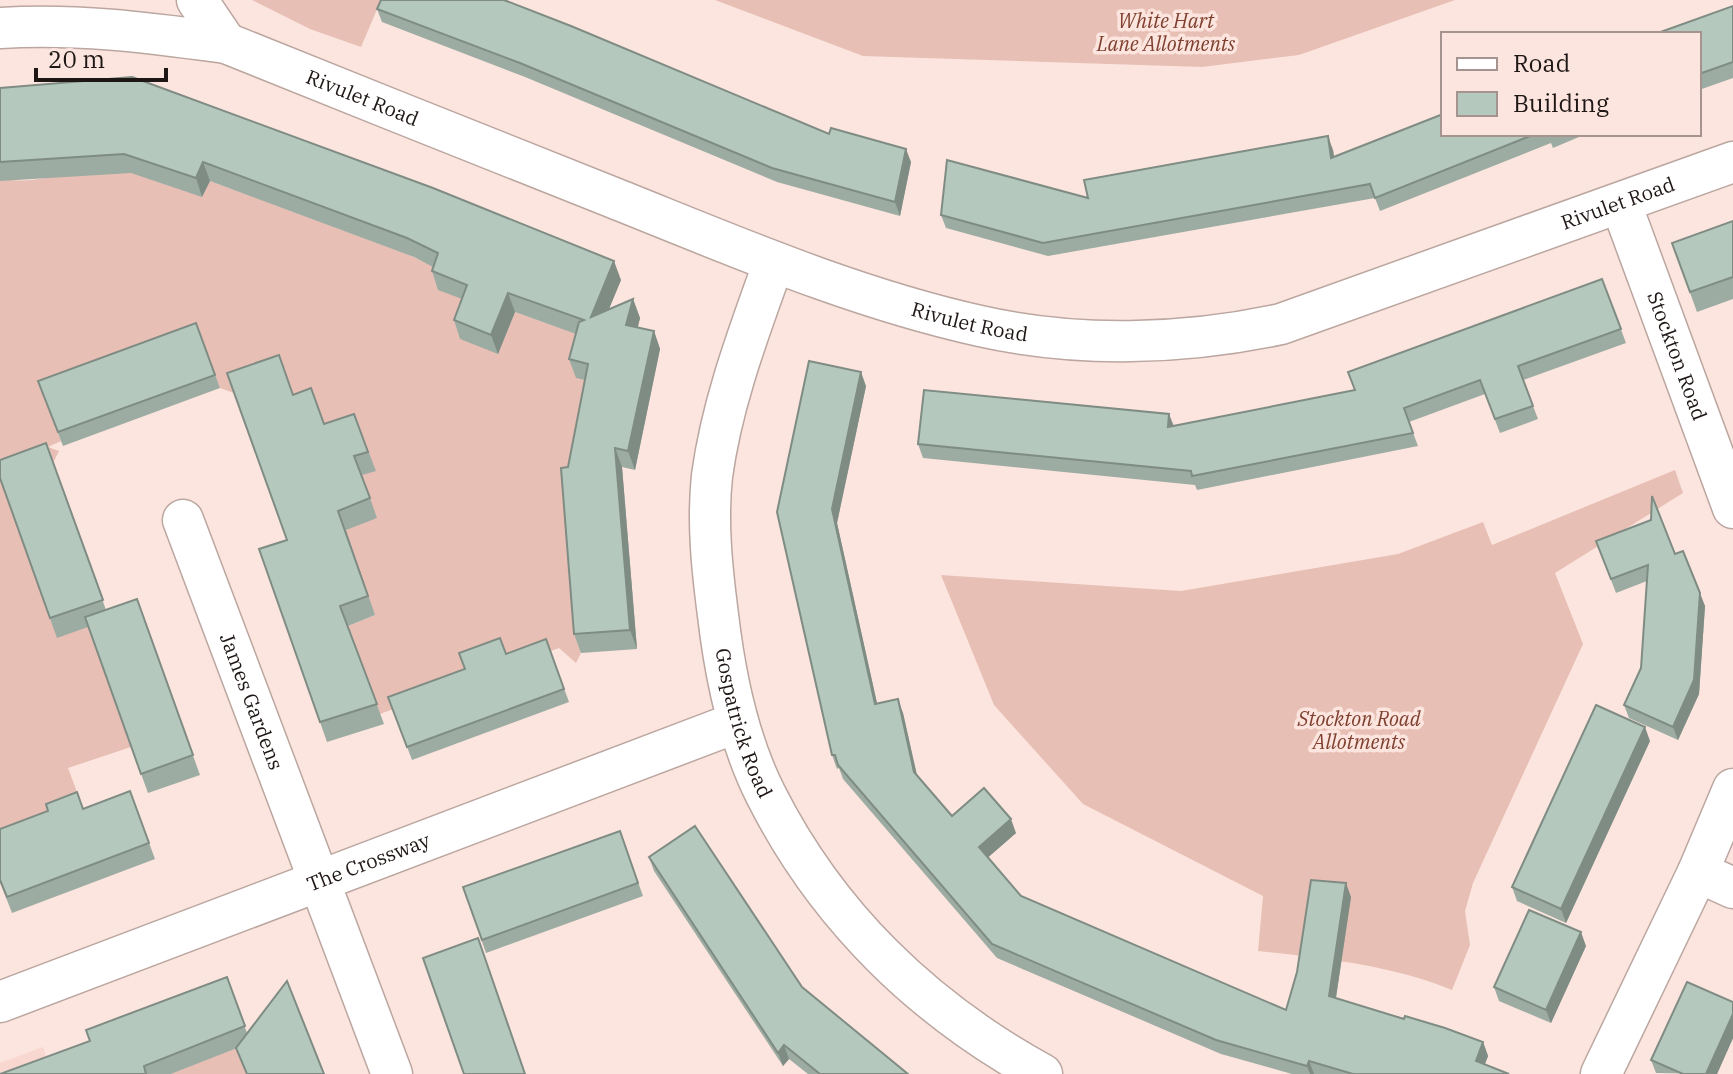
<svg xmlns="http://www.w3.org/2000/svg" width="1733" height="1074" viewBox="0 0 1733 1074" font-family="'IBM Plex Serif',serif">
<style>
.built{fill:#f7d7cf}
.garden{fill:#e7bfb5}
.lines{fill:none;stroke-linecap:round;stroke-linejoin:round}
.street-casing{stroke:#bba6a0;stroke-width:43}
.street{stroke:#fff;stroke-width:40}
.wall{fill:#9caca3}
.shaded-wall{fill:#7f8c84}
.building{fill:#b5c8bd;stroke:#7f8c84;stroke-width:2}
.labels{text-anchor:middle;stroke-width:7;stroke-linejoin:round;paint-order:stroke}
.park-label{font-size:20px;font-style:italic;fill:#7f4030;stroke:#fce5de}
.street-label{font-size:20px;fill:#1f1715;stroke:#fce5de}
</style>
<rect width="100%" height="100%" fill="#fce5de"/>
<!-- built -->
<path class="built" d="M43,1047L52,1074H0V1063Z"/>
<!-- garden -->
<g class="garden">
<path d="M252,0H381L361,47L310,29Z"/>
<path d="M715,0H1455L1299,55L1202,67L863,56Z"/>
<path d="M151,150L202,197L210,181L407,254L445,272L474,304L461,339L498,353L515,312L554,326L600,331L576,377L595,383L568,487L581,653L576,663L559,648L380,714L348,626L375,615L326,573L331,444L234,393L220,388L200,337L44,394L61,441L48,447L59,451L53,463L88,627L131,747L68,768L89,824L0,848V177C29,191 118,159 151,150Z"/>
<path d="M1675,470L1683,493L1555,573L1583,644L1473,883L1465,911L1470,945L1452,990C1391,965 1323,958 1258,951L1263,896L1083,804L994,705L941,575L1181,591L1398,554L1483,522L1492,545Z"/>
<path d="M250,1042L267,1074H171Z"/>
</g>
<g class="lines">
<!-- street casing -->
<g class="street-casing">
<g id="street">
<path d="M197,0L226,43"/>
<path id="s1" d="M0,28C77,23 150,33 226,43C355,95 485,147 614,198C734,246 854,298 980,326C1077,348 1184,345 1281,324L1733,162"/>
<path id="s2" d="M1621,204L1733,508"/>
<path id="s3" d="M774,262C749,332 722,402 712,476C707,522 712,569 718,615C725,675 738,740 766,795C827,916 923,1009 1042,1074"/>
<path id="s4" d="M183,520L392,1074"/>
<path d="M1698,872L1733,888"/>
<path id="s5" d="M0,1002L738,722"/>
<path d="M1601,1074L1698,872L1733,789"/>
</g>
</g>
<!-- street -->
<use href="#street" class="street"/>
</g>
<!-- wall -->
<g class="wall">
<path d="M1733,6V78L1699,90V34Z"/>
<path d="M377,9L829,134L911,162L900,216L777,182L525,77L382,22Z"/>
<path d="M0,88L621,280L608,310L633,299L640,318L638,327L654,331L660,349L635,470L622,467L637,649L581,653L574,634L568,467L585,380L576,378L569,359L576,334L515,312L498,354L460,339L454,320L462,299L438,290L432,271L433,267L414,257L210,181L202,197L131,173L0,181Z"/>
<path d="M1443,134H1586L1553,148L1551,143L1380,211L1375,198L1048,256L946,228L941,215L1088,198L1333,150L1334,157Z"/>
<path d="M1733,221V299L1697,312L1672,243Z"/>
<path d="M1602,279L1626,343L1523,380L1538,419L1500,433L1485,394L1409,422L1418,446L1197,490L1195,485L923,458L918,444L1169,414L1174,426L1354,390Z"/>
<path d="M196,323L220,388L63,446L38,381Z"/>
<path d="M866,386L837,523L877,703L903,713L917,775L952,816L1016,833L988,857L1021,896L1286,1010L1351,897L1336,998L1483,1042L1488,1056L1485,1064L1510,1074H1292L1221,1054L997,958L843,779L839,768L837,769L832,755L777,512Z"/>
<path d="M293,395L324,424L354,414L376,471L362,475L377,518L346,530L375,615L348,626L384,724L327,742L259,549L287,540Z"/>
<path d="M46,443L106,610L137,599L200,775L148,793L88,627L57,638L0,478Z"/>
<path d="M1596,541L1675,554L1705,606L1699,694L1678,740L1629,718L1624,705L1641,668L1647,581L1616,593Z"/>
<path d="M546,639L569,702L412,760L388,697Z"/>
<path d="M1650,741L1566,923L1517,901L1512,887Z"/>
<path d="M130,791L155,859L12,913L0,882L83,809Z"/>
<path d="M620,831L643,896L486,953L463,887Z"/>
<path d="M649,857L802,987L908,1074H808L789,1059L783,1066L654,871Z"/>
<path d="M1586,946L1551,1023L1499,1001L1494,987Z"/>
<path d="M227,977L247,1033L237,1048L171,1074H0L90,1041Z"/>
<path d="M1733,1002V1038L1717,1074L1656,1073L1651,1060Z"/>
</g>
<!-- shaded-wall -->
<g class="shaded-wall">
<path d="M1328,136L1333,150L1336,171L1331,158Z"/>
<path d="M906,149L911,162L900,216L895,202Z"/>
<path d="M203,162L210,181L202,197L196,178Z"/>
<path d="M614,261L621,280L598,336L591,317Z"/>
<path d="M508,293L515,312L498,354L491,335Z"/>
<path d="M633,299L640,318L633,344L626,325Z"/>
<path d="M654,331L660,349L635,470L628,451Z"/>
<path d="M861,372L866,386L837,523L880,717L875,704L832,509Z"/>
<path d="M1169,414L1174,428L1168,427Z"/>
<path d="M615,448L622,467L637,649L630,630Z"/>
<path d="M1700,593L1705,606L1699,694L1678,740L1673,727Z"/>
<path d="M898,699L903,713L919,785L914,772Z"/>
<path d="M1645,727L1650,741L1566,923L1561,909Z"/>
<path d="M1011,819L1016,833L984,861L979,847Z"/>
<path d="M1346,883L1351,897L1334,1010L1329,996Z"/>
<path d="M1581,932L1586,946L1551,1023L1546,1010Z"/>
<path d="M1733,1014V1038L1717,1074H1706Z"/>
<path d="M1483,1042L1488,1056L1481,1074L1476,1061Z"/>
<path d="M784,1045L789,1059L783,1066L778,1053Z"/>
<path d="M1309,1061L1314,1074H1310L1307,1066Z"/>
</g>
<!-- building -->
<g class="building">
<path d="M381,0H504L571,26L829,134L831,128L906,149L895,202L772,168L520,63L377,9Z"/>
<path d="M1733,6V62L1699,74V34H1655Z"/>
<path d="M132,77L433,188L614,261L591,317L633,299L626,325L654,331L628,451L615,448L630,630L574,634L561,468L568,467L588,364L569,359L579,322L584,320L508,293L491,335L454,320L467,285L432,271L438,253L407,238L203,162L196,178L124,154L0,162V88Z"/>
<path d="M1443,114V134H1535L1375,198L1370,184L1043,243L941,215L947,160L1088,198L1084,180L1328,136L1331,158Z"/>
<path d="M1733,221V277L1690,292L1672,243Z"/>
<path d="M1602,279L1621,329L1518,366L1533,406L1495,419L1480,380L1404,408L1413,433L1192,476L1191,471L918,444L924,390L1169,414L1168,427L1355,390L1348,372Z"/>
<path d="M196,323L215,375L58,432L38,381Z"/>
<path d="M279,355L293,395L311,388L324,424L354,414L368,452L354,456L370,498L338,511L368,596L340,606L377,704L320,722L259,549L287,540L227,373Z"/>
<path d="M809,361L861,372L832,509L875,704L898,699L914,772L952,816L984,788L1011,819L979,847L1021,896L1286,1010L1297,972L1311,880L1346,883L1329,996L1404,1019L1405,1016L1445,1028L1483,1042L1476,1061L1509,1074H1353L1309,1061L1307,1066L1216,1040L992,944L838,765L835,755H832L777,512Z"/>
<path d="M46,443L103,600L50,618L0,478V460Z"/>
<path d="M1652,496L1675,554L1683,551L1700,593L1694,680L1673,727L1624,705L1641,668L1648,565L1611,579L1596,541L1651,520Z"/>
<path d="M137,599L193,755L141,774L85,617Z"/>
<path d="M500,638L506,654L546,639L564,689L407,747L388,697L465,669L459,653Z"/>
<path d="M1596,705L1645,727L1561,909L1512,887Z"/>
<path d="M130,791L149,843L7,897L0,880V829L48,811L46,804L77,792L83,809Z"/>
<path d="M695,826L802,987L908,1074H820L784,1045L778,1053L649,857Z"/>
<path d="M620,831L638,883L482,940L463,887Z"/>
<path d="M1529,910L1581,932L1546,1010L1494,987Z"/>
<path d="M478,938L525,1074H464L423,958Z"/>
<path d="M227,977L245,1026L144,1066L146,1074H0L90,1041L86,1030Z"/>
<path d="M287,981L324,1074H247L236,1048Z"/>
<path d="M1687,982L1733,1002V1014L1706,1074H1683L1651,1060Z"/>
</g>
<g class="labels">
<!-- park labels -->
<g class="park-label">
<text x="1166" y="28">White Hart<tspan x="1166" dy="23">Lane Allotments</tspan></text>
<text x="1359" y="726">Stockton Road<tspan x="1359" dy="23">Allotments</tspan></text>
</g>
<!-- street labels -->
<g class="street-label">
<text dy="7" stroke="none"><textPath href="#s1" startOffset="374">Rivulet Road</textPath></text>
<text dy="7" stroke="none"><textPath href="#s1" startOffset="1694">Rivulet Road</textPath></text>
<text dy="7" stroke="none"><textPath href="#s1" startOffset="1022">Rivulet Road</textPath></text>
<text dy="7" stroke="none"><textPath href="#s2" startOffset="162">Stockton Road</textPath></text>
<text dy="7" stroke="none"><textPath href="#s4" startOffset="194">James Gardens</textPath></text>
<text dy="7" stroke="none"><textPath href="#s3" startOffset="474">Gospatrick Road</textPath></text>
<text dy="7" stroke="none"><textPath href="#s5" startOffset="394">The Crossway</textPath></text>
</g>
</g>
<!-- legend -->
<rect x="1441" y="32" width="260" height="104" fill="#fce5de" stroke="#a4938e" stroke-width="2"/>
<rect x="1457" y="58" width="40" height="12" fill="#ffffff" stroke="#a4938e" stroke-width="2"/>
<text x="1513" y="72" font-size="24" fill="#1f1715">Road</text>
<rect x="1457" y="92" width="40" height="24" fill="#b5c8bd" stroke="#a4938e" stroke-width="2"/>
<text x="1513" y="112" font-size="24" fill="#1f1715">Building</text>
<!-- scale -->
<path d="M36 68v12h130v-12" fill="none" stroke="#1f1715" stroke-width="4"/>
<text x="48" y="68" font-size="24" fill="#1f1715" stroke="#fce5de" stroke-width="6" paint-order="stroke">20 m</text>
</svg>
